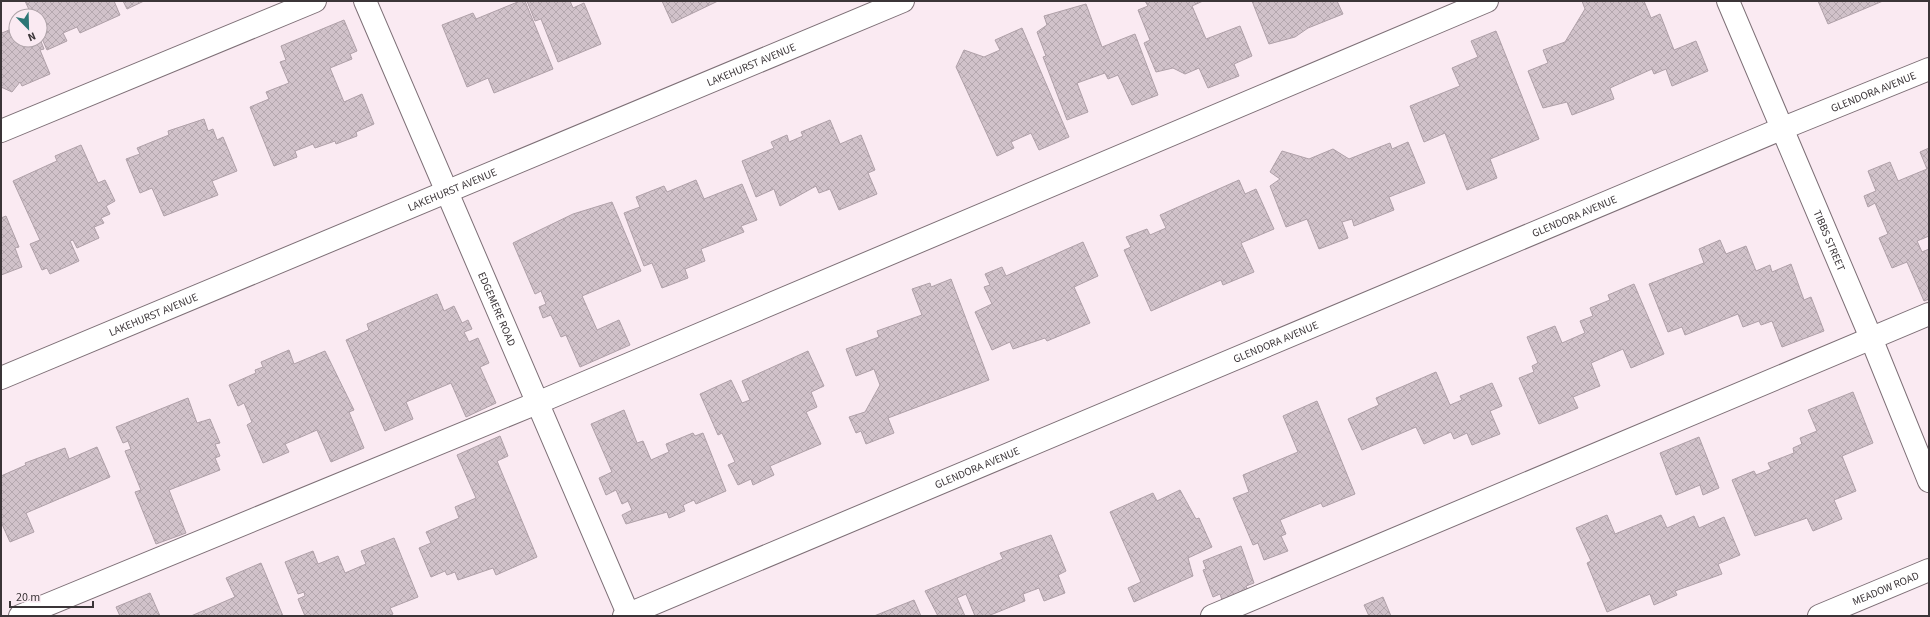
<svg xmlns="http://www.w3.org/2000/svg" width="1930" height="617" viewBox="0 0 1930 617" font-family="'Source Sans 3',sans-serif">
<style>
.building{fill:url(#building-cross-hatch);stroke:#afa0a8}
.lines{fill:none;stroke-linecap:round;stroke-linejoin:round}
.minor-casing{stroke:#7d6f76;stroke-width:24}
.minor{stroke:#fff;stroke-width:22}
.labels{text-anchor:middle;stroke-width:3;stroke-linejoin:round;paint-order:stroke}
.street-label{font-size:11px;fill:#3b3538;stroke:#faeaf2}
</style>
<defs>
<pattern id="building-cross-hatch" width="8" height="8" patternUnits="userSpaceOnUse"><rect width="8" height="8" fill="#d1c2ca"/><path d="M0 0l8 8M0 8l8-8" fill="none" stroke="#b4a7ae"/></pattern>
</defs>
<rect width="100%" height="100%" fill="#faeaf2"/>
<!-- building -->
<g class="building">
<path d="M25,1H114L120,15L80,33L77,27L63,33L67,41L47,50L40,34V16H32Z"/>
<path d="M123,1H144L127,9Z"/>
<path d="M520,1H525L553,69L494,93L488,78L467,87L442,25L473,13L476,19Z"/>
<path d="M527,1H570L573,8L584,3L601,44L558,62L541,19L535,21Z"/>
<path d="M662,1H718L672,23Z"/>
<path d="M1145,1H1203L1192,6L1206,39L1240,26L1252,56L1234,64L1239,76L1208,88L1199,68L1185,74L1173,68L1156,72L1144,43L1150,40L1138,10L1148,6Z"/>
<path d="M1252,1H1337L1343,14L1308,28L1295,37L1269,44Z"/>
<path d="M1582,1H1644L1651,18L1660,14L1674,50L1696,41L1708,71L1672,86L1666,69L1654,74L1652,69L1610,88L1614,99L1572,115L1567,102L1543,108L1528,71L1548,63L1543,50L1565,42L1585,9Z"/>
<path d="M1818,1H1883L1828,24Z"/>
<path d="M1086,4L1102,47L1135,34L1158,95L1132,105L1118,75L1108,79L1105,73L1077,83L1088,112L1067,120L1043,57L1046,56L1037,32L1047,25L1044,16Z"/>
<path d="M344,20L357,51L350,54L352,59L330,68L344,102L362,94L374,124L356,132L357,136L336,144L335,141L315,148L313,144L295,151L297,157L274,166L250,107L269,99L266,92L289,83L280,62L286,60L281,46Z"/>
<path d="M16,27V40L40,39L44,49L40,50L50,74L22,86L20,82L12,92L1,87V31L2,33Z"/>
<path d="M1022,28L1069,137L1039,150L1031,133L1011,142L1014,148L997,156L956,67L964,50L984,57L1000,50L995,40Z"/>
<path d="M1496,31L1539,139L1490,159L1497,178L1467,190L1445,133L1424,142L1410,106L1460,86L1452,68L1478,57L1471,41Z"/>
<path d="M204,119L208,131L213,129L217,140L223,137L237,171L212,181L218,195L164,216L152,188L140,193L126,159L140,154L137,148L169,135L168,131Z"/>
<path d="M830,120L840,144L861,135L875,170L868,173L877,194L839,210L830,189L819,193L816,186L780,206L774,189L756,197L742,161L774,148L771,142L787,135L789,142L803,136L801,132Z"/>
<path d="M1408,142L1425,183L1389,197L1394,210L1354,226L1352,219L1342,222L1348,238L1319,249L1307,219L1286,227L1270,186L1280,179L1270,172L1282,151L1309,159L1333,149L1349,159L1390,143L1392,149Z"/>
<path d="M81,145L98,183L105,180L115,201L106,206L110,214L101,218L104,223L94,227L99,238L77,248L73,240L70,241L79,261L50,274L47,268L42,270L30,244L40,240L13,181L57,161L55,156Z"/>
<path d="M1929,148V236L1917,241L1922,252L1929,249V299L1924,301L1907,262L1892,268L1879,238L1888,234L1875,203L1868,207L1864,196L1876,191L1868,171L1890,162L1898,181L1927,169L1920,152Z"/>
<path d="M696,180L704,199L742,184L757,220L741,226L744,232L701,249L705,261L685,269L688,278L662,288L652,263L644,266L624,213L640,207L636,197L664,186L667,192Z"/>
<path d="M1239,180L1245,194L1256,189L1274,229L1241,243L1254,272L1223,285L1221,280L1151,311L1124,250L1131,247L1126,237L1147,229L1150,235L1166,228L1160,215Z"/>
<path d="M612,202L641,271L582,296L597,330L619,320L630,345L580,367L566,335L561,337L551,315L543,318L539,307L546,304L541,291L535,294L513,243L573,214Z"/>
<path d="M6,216L19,247L15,248L22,267L1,275V218Z"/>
<path d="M1720,240L1726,254L1746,246L1756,271L1770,265L1772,272L1791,264L1804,300L1811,297L1824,331L1782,347L1772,321L1761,325L1759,321L1743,327L1738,314L1685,335L1682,327L1668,332L1649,284L1704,263L1699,249Z"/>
<path d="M1083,242L1098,276L1074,287L1090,323L1047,341L1045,338L1013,349L1010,342L992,350L975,312L992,304L984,287L990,285L985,274L1002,267L1006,276Z"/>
<path d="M951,279L989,380L888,418L894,433L866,444L861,431L856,433L849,417L865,412L880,385L874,369L856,376L846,349L879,337L877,331L922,315L912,289L930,283L931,287Z"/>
<path d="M1634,284L1664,354L1631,368L1623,349L1591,363L1600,386L1573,397L1578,408L1539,424L1519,378L1534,372L1532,366L1538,363L1527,337L1555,326L1562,343L1585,333L1580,321L1593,316L1590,308L1610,300L1608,295Z"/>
<path d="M437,294L444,311L454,306L462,323L468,320L472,329L464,332L469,342L478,338L489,363L480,367L496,403L466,417L451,383L406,402L413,419L385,431L346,340L369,330L367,324Z"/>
<path d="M289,350L294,364L325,351L354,410L349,412L364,448L331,462L317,430L285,444L289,452L263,463L247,425L252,422L244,403L238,406L229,385L256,373L255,370L263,367L261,362Z"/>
<path d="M808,351L824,386L811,392L817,407L806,412L821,444L770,466L774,475L753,485L751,479L738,485L728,465L735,462L722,433L718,435L700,394L731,380L742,403L750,400L742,381Z"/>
<path d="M1436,372L1450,405L1462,400L1460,396L1492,383L1502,406L1490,411L1500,434L1472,445L1467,433L1454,439L1451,432L1424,444L1416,427L1362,450L1348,419L1379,405L1376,398Z"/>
<path d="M1853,392L1873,443L1842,456L1856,491L1834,500L1842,519L1813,531L1807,518L1755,536L1732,480L1754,471L1756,475L1771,469L1768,463L1794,453L1793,448L1802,444L1800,438L1817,431L1808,410Z"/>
<path d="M188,398L197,423L210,419L220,443L215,444L220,456L215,458L220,470L169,490L186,533L156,544L135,492L141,490L125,451L131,449L128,441L123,443L116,427Z"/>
<path d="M1317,401L1355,494L1323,507L1321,503L1280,520L1286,534L1281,536L1288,551L1264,560L1258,543L1253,545L1233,498L1249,492L1243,475L1298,452L1283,416Z"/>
<path d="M624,410L637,443L643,441L651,460L669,452L666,444L693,433L695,436L703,433L726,491L696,504L694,500L683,505L685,511L669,518L667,512L626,524L622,515L632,510L628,501L622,504L616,490L606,495L599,478L612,472L591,424Z"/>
<path d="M500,436L508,456L497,461L537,557L496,575L493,568L458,580L455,572L447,575L445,571L431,577L419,548L431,543L426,532L459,518L455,507L476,498L457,455Z"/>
<path d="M1699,437L1719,488L1703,495L1700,485L1676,495L1660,453Z"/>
<path d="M97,447L110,477L26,513L34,532L10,542L1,522V476L26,465L25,463L65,448L69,459Z"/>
<path d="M1180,490L1196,519L1199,518L1212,547L1188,558L1193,576L1134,602L1128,588L1141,582L1110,512L1153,493L1157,501Z"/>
<path d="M1607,515L1615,534L1661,515L1667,528L1694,516L1699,528L1724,517L1740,555L1718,564L1722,574L1675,591L1677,595L1654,605L1650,594L1607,612L1587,563L1591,561L1576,528Z"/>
<path d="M1051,535L1066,571L1058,575L1065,593L1044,601L1039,588L1023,594L1025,601L988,616H975L966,594L957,598L965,616H938L925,591L1003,559L1000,553Z"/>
<path d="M394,538L418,597L390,608L393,614L389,616H305L298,599L305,596L304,592L298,594L285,562L313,551L318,564L338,556L345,573L366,564L361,551Z"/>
<path d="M1241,546L1254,583L1246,586L1249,593L1223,603L1220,594L1213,597L1203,570L1206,569L1203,561Z"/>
<path d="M261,563L283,616H191L235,597L226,578Z"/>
<path d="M150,593L160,616H120L116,607Z"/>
<path d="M1383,597L1391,616H1369L1364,605Z"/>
<path d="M914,600L921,616H874Z"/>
</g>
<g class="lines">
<!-- minor casing -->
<g class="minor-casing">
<g id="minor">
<path id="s1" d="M365,1L629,616"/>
<path id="s2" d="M1728,1L1871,338L1929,481"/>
<path d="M1,131L315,1"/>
<path id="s3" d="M1,378L903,1"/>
<path d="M20,616L537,403L1487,1"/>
<path id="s4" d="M624,616L1781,129L1929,69"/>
<path d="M1212,616L1929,314"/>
<path id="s5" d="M1819,616L1929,570"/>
</g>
</g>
<!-- minor -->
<use href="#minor" class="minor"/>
</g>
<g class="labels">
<!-- street labels -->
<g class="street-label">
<text dy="4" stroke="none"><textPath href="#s3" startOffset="813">LAKEHURST AVENUE</textPath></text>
<text dy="4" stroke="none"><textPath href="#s4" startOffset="1355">GLENDORA AVENUE</textPath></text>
<text dy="4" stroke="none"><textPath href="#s3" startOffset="489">LAKEHURST AVENUE</textPath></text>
<text dy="4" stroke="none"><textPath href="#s4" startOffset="1031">GLENDORA AVENUE</textPath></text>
<text dy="4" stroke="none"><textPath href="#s2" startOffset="260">TIBBS STREET</textPath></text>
<text dy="4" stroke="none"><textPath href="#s1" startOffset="335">EDGEMERE ROAD</textPath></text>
<text dy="4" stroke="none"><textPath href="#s3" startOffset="165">LAKEHURST AVENUE</textPath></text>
<text dy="4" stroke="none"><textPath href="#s4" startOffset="707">GLENDORA AVENUE</textPath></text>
<text dy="4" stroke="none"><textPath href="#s4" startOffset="383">GLENDORA AVENUE</textPath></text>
<text dy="4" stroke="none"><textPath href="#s5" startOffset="72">MEADOW ROAD</textPath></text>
</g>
</g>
<!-- border -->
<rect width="1930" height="617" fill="none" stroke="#3b3538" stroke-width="4"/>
<!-- north arrow -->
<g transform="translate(28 28) rotate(157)"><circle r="19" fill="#faeaf2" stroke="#aea2a8"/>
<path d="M0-3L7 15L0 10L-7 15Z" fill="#2c7676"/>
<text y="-6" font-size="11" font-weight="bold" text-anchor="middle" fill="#3b3538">N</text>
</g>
<!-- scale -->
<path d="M10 601v6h83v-6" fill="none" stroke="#3b3538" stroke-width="2"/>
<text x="16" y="601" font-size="12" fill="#3b3538" stroke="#faeaf2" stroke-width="3" paint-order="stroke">20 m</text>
</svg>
